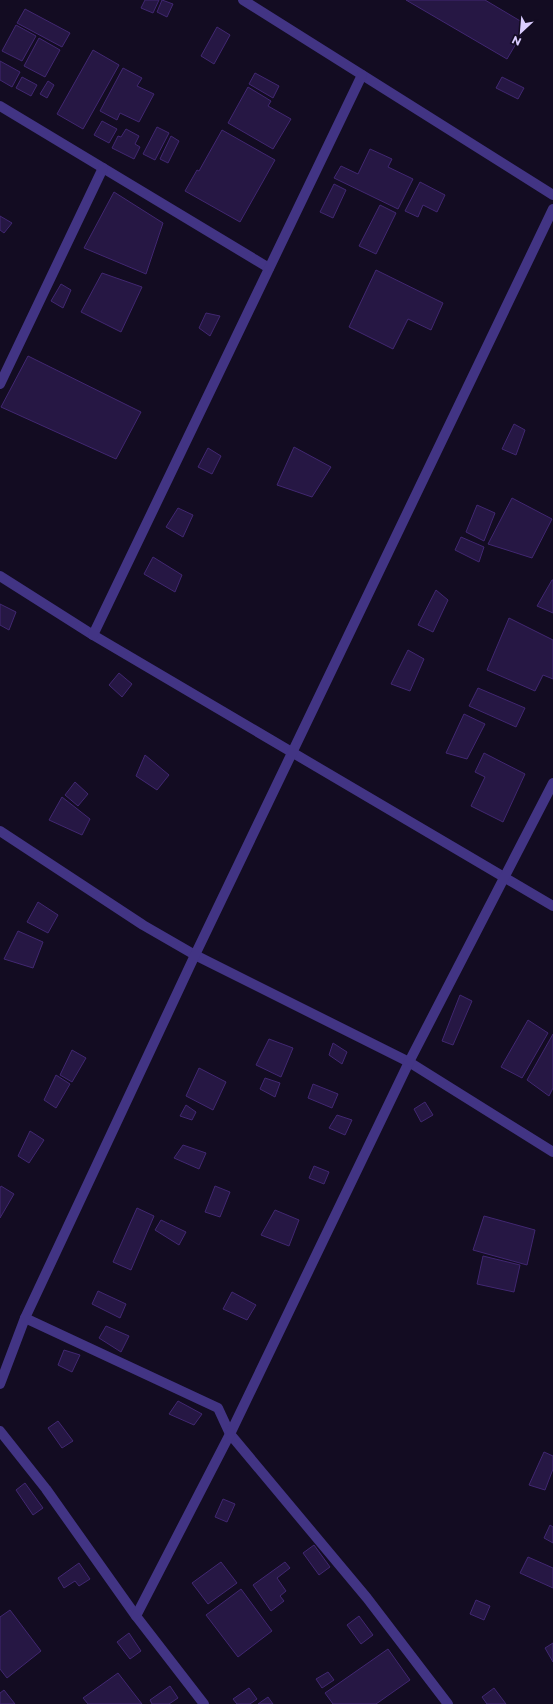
<svg xmlns="http://www.w3.org/2000/svg" width="553" height="1704" viewBox="0 0 553 1704" font-family="Montserrat,sans-serif">
<style>
.building{fill:#261744;stroke:#412771}
.lines{fill:none;stroke-linecap:round;stroke-linejoin:round}
.minor{stroke:#423484;stroke-width:10}
</style>
<rect width="100%" height="100%" fill="#130c22"/>
<!-- building -->
<g class="building">
<path d="M145,0H159L153,13L141,8Z"/>
<path d="M162,0L173,4L167,17L157,12Z"/>
<path d="M406,0H485L527,25L507,59Z"/>
<path d="M25,9L70,33L62,47L17,23Z"/>
<path d="M16,25L36,36L22,61L2,51Z"/>
<path d="M217,27L230,35L214,64L201,56Z"/>
<path d="M39,38L60,50L45,77L24,66Z"/>
<path d="M93,50L119,65L83,129L57,114Z"/>
<path d="M0,61L20,72L12,87L0,80Z"/>
<path d="M123,68L142,78L137,86L154,94L139,122L120,113L117,120L100,111Z"/>
<path d="M255,73L279,86L273,98L249,84Z"/>
<path d="M22,77L37,85L31,96L16,88Z"/>
<path d="M502,77L524,88L518,99L496,88Z"/>
<path d="M48,81L54,85L47,98L40,94Z"/>
<path d="M248,87L271,101L268,106L291,119L273,149L228,123Z"/>
<path d="M102,121L117,129L109,143L94,135Z"/>
<path d="M157,127L169,133L155,160L143,154Z"/>
<path d="M126,129L139,136L135,144L140,147L134,159L112,148L118,136L121,137Z"/>
<path d="M222,130L275,160L240,222L185,191L197,170L199,171Z"/>
<path d="M171,136L179,141L168,163L160,159Z"/>
<path d="M370,149L392,159L388,167L413,179L398,209L334,178L341,166L358,174Z"/>
<path d="M420,182L445,195L437,212L423,205L418,217L405,211Z"/>
<path d="M334,184L346,190L333,218L320,212Z"/>
<path d="M114,192L163,223L146,274L84,248Z"/>
<path d="M380,205L396,213L376,254L359,246Z"/>
<path d="M0,216L12,223L4,233L0,230Z"/>
<path d="M376,270L443,303L431,330L408,319L393,349L349,327Z"/>
<path d="M102,273L142,287L121,332L81,312Z"/>
<path d="M61,284L71,290L63,308L51,301Z"/>
<path d="M206,313L220,316L210,336L199,328Z"/>
<path d="M28,356L141,412L116,459L1,407Z"/>
<path d="M514,424L525,430L516,455L502,449Z"/>
<path d="M294,447L331,467L312,497L277,485Z"/>
<path d="M208,448L221,456L212,474L198,467Z"/>
<path d="M512,498L552,519L532,558L488,544Z"/>
<path d="M477,505L495,513L484,541L466,532Z"/>
<path d="M178,508L193,515L183,537L166,527Z"/>
<path d="M461,537L484,547L479,562L455,550Z"/>
<path d="M153,557L182,575L175,592L144,574Z"/>
<path d="M552,580H553V613L537,606Z"/>
<path d="M436,590L448,600L433,632L418,625Z"/>
<path d="M0,604L16,612L9,630L0,625Z"/>
<path d="M509,618L553,640V679L543,675L535,691L487,670Z"/>
<path d="M408,650L424,659L410,691L391,684Z"/>
<path d="M119,673L132,684L122,697L109,685Z"/>
<path d="M478,688L525,708L516,727L469,706Z"/>
<path d="M464,714L485,724L467,759L446,753Z"/>
<path d="M484,753L525,774L503,822L471,806L485,777L475,772Z"/>
<path d="M145,755L169,775L157,790L136,776Z"/>
<path d="M75,782L88,794L78,806L65,795Z"/>
<path d="M62,797L90,819L82,835L49,820Z"/>
<path d="M38,902L58,915L48,933L27,922Z"/>
<path d="M18,931L43,942L33,968L4,959Z"/>
<path d="M460,995L472,1001L453,1045L442,1041Z"/>
<path d="M528,1020L548,1033L522,1078L501,1067Z"/>
<path d="M553,1034V1088L549,1096L527,1080Z"/>
<path d="M269,1039L293,1048L281,1077L256,1065Z"/>
<path d="M333,1043L347,1052L342,1064L329,1055Z"/>
<path d="M72,1050L86,1058L72,1082L60,1075Z"/>
<path d="M199,1068L226,1082L213,1110L186,1096Z"/>
<path d="M56,1075L70,1084L56,1108L44,1100Z"/>
<path d="M265,1078L280,1083L275,1097L260,1089Z"/>
<path d="M313,1084L338,1094L332,1108L308,1098Z"/>
<path d="M425,1102L433,1115L421,1122L414,1109Z"/>
<path d="M186,1105L196,1112L192,1120L180,1116Z"/>
<path d="M337,1115L352,1120L345,1135L329,1128Z"/>
<path d="M30,1131L44,1140L29,1163L18,1156Z"/>
<path d="M183,1145L206,1153L199,1169L174,1158Z"/>
<path d="M314,1166L329,1172L324,1184L309,1178Z"/>
<path d="M1,1186L14,1194L0,1218V1188Z"/>
<path d="M215,1186L230,1192L220,1217L205,1212Z"/>
<path d="M137,1208L154,1216L131,1270L113,1262Z"/>
<path d="M275,1210L299,1220L289,1246L261,1235Z"/>
<path d="M484,1216L535,1230L527,1265L473,1250Z"/>
<path d="M161,1220L186,1232L179,1245L155,1230Z"/>
<path d="M483,1256L520,1265L514,1292L477,1284Z"/>
<path d="M98,1291L126,1304L120,1318L92,1304Z"/>
<path d="M232,1292L256,1305L247,1320L223,1309Z"/>
<path d="M106,1326L129,1336L121,1352L99,1338Z"/>
<path d="M64,1350L80,1355L72,1372L58,1365Z"/>
<path d="M178,1401L202,1414L194,1425L169,1414Z"/>
<path d="M58,1421L73,1441L62,1448L48,1428Z"/>
<path d="M544,1452L553,1456V1469L545,1490L529,1485Z"/>
<path d="M25,1483L43,1508L33,1515L16,1490Z"/>
<path d="M223,1499L235,1504L227,1522L215,1517Z"/>
<path d="M550,1525L553,1527V1543L544,1538Z"/>
<path d="M314,1545L330,1567L319,1575L303,1553Z"/>
<path d="M528,1557L553,1568V1588L520,1573Z"/>
<path d="M221,1562L237,1583L208,1604L192,1583Z"/>
<path d="M285,1562L290,1568L277,1578L286,1591L280,1596L284,1601L271,1611L253,1585Z"/>
<path d="M79,1563L90,1579L79,1586L75,1581L64,1588L58,1578Z"/>
<path d="M241,1589L272,1631L238,1657L206,1615Z"/>
<path d="M476,1600L490,1606L484,1620L470,1614Z"/>
<path d="M10,1610L41,1651L7,1678L0,1669V1617Z"/>
<path d="M359,1616L373,1635L361,1644L347,1625Z"/>
<path d="M129,1633L141,1651L130,1659L117,1642Z"/>
<path d="M553,1643V1662L545,1648Z"/>
<path d="M388,1649L410,1680L376,1704H333L325,1693Z"/>
<path d="M328,1672L334,1680L322,1688L316,1679Z"/>
<path d="M118,1673L142,1704H88L83,1698Z"/>
<path d="M170,1686L178,1698L169,1704H152L150,1700Z"/>
<path d="M249,1688L257,1699L250,1704H237L233,1699Z"/>
<path d="M494,1688L506,1704H487L482,1697Z"/>
<path d="M4,1690L15,1704H0V1693Z"/>
<path d="M268,1697L273,1704H258Z"/>
</g>
<g class="lines">
<!-- minor -->
<g class="minor">
<path d="M243,0L553,195"/>
<path d="M0,106L269,268"/>
<path d="M0,384L103,168"/>
<path d="M0,576L93,635L553,906"/>
<path d="M93,635L362,75"/>
<path d="M0,831L143,925L195,955L409,1062L553,1152"/>
<path d="M25,1318L218,1408L230,1434L367,1598L448,1704"/>
<path d="M0,1384L25,1318L195,955L553,209"/>
<path d="M0,1431L46,1489L136,1616L204,1704"/>
<path d="M136,1616L230,1434L409,1062L553,783"/>
</g>
</g>
<!-- north arrow -->
<g transform="translate(521 32) rotate(206)" stroke="#130c22" stroke-width="3" paint-order="stroke">
<path d="M0-3L7 15L0 10L-7 15Z" fill="#dacdff"/>
<text y="-6" font-size="11" font-weight="bold" text-anchor="middle" fill="#dacdff">N</text>
</g>
</svg>
